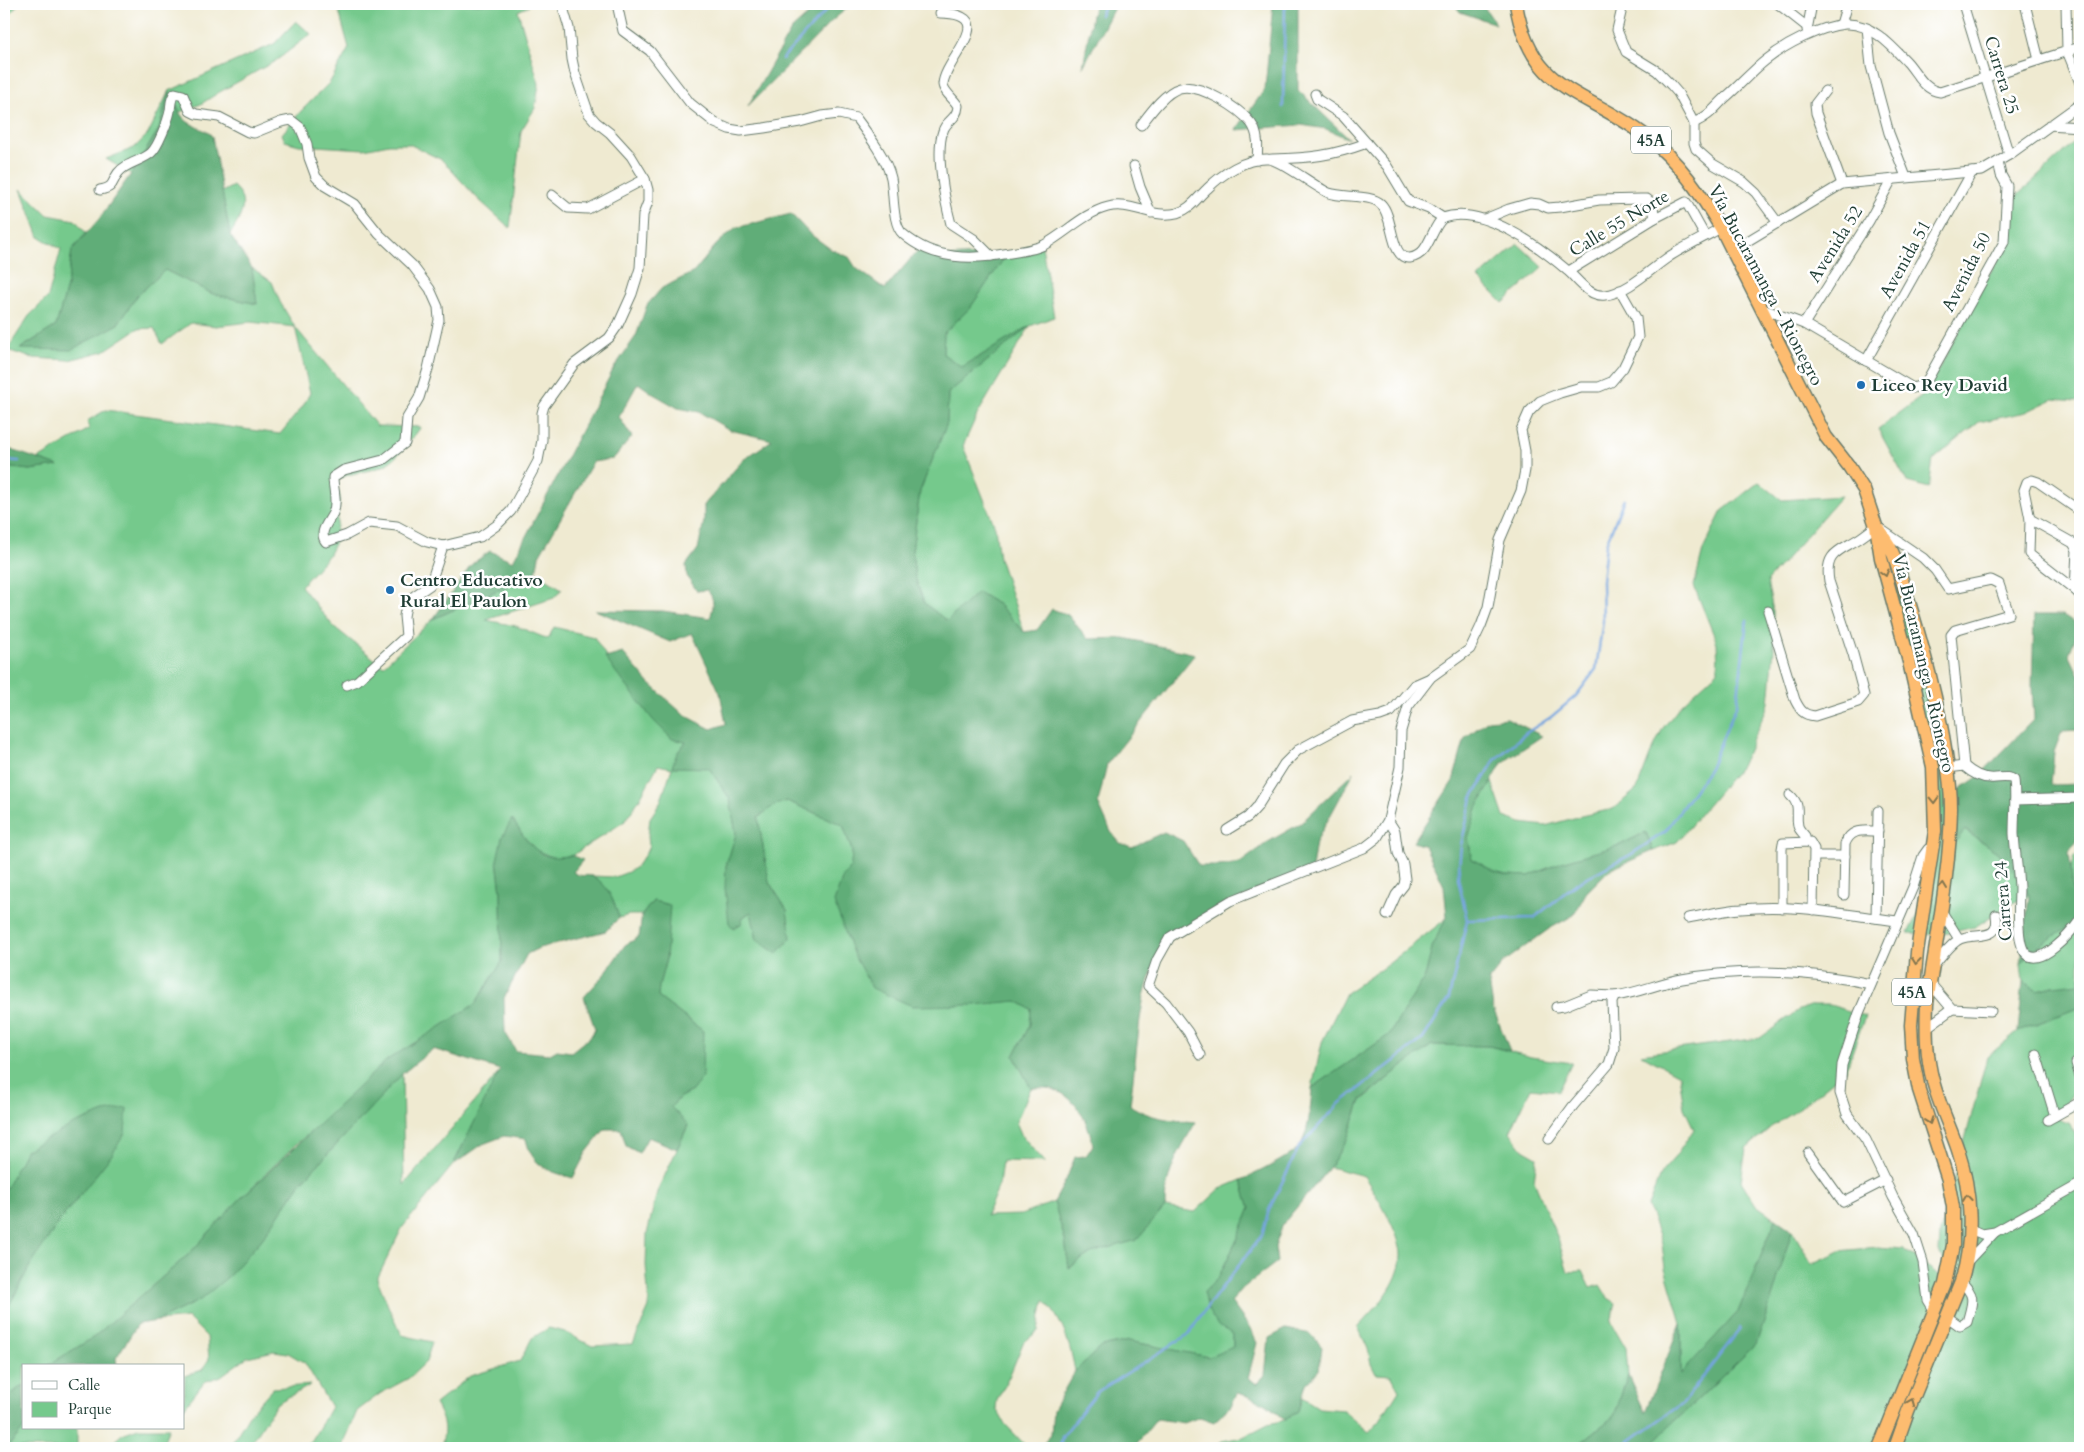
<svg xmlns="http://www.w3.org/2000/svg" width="2084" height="1452" viewBox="0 0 2084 1452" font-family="Cardo,serif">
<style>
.green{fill:#75c98c;stroke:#4a8360}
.forest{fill:#60ad78;stroke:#407556}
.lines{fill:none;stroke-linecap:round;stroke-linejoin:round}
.stream{stroke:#74a4de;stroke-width:2.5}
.minor-casing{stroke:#687a6b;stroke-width:11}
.highway-casing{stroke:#687a6b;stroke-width:15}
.minor{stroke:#fff;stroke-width:9}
.highway{stroke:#fdbc70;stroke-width:12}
.oneway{stroke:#83764f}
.poi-dot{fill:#1f6fb2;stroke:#fff;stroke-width:2}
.labels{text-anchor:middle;stroke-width:5;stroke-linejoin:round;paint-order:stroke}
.shield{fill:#fff;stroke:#627771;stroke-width:1}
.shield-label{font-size:16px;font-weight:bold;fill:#1f3d34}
.street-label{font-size:18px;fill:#1f3d34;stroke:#fff}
.poi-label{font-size:18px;font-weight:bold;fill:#1f3d34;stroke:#fff;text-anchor:start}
</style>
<rect width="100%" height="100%" fill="#fff"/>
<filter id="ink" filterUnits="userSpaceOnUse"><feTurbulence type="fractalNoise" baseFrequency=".02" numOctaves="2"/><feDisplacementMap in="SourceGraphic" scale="10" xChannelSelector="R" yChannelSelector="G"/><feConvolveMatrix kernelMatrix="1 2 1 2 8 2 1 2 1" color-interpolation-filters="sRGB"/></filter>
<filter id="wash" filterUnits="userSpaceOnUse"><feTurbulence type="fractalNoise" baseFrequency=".0096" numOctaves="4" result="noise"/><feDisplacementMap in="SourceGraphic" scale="20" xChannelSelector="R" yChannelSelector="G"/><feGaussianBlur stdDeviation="1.12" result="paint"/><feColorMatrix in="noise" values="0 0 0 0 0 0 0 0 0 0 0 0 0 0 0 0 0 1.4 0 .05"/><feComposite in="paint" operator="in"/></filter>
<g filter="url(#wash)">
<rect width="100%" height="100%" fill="#efead1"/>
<!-- green -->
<g class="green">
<path d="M4,4H18L4,23Z"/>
<path d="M344,4H528L529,6L518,11L539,84L535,108L521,131L510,228L477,198L442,160L409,144H389L364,149L299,145L285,141L282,134L301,111L330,82L349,48L338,8Z"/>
<path d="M296,21L311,34L277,60L218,93L201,104L180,112L169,92L159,129L131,174L106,159L134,148L148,134L169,91L274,44Z"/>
<path d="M2080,142V398L2077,401L2053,399L2026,412L1979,422L1933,460L1929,488L1907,482L1878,429L1925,394L2005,245L2010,222V202L2073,144Z"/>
<path d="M233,186C251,202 240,218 230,235L222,192Z"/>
<path d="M21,189L48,215L75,220L86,233L72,250L67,287L56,326L21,348L117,325L137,296L165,270L213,294L257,304L252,268L272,282L280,302L295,327L377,426L421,427C412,439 396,460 383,466C367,473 349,471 335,482L340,496L335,542L328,556L301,586L333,626L383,666L433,619L536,573L562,589L554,598L486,620L516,626L548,639L554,627L594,637C617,678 653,708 686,742L677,753L709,768L730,799L736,834L726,866L743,917L751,912L757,940L787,910L769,882L758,818L772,806L787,801L843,825L852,851L851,867L843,876L950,1005L1017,1001L1031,1009L1030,1025L1014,1056L1031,1088L1016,1122L1022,1136L1045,1162L1002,1161L999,1185L986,1216L1021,1215L1054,1202L1065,1240L1069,1268L1091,1253L1137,1239L1165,1207L1195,1212L1220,1189L1241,1180L1250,1208L1237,1240L1218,1278L1204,1293L1233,1334V1348L1209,1357L1129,1341L1101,1347L1075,1371C1070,1344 1063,1320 1044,1300L1038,1331L1023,1343L1009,1377L997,1400L996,1408L1005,1424L1026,1446V1448H440C447,1430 444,1420 435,1404L470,1376L520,1361L532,1338L549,1328L565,1332L592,1346L633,1344L649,1307L646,1265L647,1234L657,1192L688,1126L671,1107L680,1097L692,1091L703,1031L658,997L659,985L666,959L669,905L653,901L642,915H629L619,918C613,898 608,889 591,876L615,877L628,872L636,867L646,853L649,846L648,836L650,818L660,803L672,768L658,765L639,800L625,821L573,855L554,858L536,850L525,838L512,820L497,860L501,891L502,962L475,1004L443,1025L296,1144L239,1200L189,1254L94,1337L47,1366H24V1384L4,1400V467L30,470L57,466L38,459L89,429L87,421L106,410L280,434L303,406L310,393L295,327L250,322L216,326L191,323L162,344L154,328L137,329L104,351L69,360L32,358L7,350L29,316L48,297L61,249L39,237Z"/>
<path d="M1518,244L1543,267L1503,303L1478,278Z"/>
<path d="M1042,246L1054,317L1030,326L977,415L963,446L995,527L999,558L1024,632L999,605L978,592L947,621L924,603L915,577L912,551L920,491L947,423L948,393L1026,329L962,367L943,354L944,332L970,308L1007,254Z"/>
<path d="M1759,482L1782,500L1841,496L1767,581L1773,611L1774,649L1769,703L1742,764L1677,842L1653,851L1646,832L1620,845L1562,862L1529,876L1506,875L1495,872L1472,859L1468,838L1477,808L1492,782L1504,817L1521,823L1545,826L1581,816L1613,809L1637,789L1650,755L1663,728L1682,704L1718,671L1717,643L1694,586L1703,550L1722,511Z"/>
<path d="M1868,512L1893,561L1950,763L1953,845L1964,830L1997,852L2014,871L2029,895L2005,907L1975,927L1939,935L1908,933L1927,895L1930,774Z"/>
<path d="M2075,855H2080V984L2053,986L2038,990L2023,982L2021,964L2035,948L2051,937L2074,898L2070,873Z"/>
<path d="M1447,918L1433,944L1425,977L1389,1035L1312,1088L1322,1042L1346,993L1387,965Z"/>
<path d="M1813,1005H1830L1865,1016L1846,1070L1793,1113L1771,1127L1746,1149L1741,1181L1756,1205L1776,1219L1738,1312L1681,1375V1323L1665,1268L1662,1244L1648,1206L1661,1173L1676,1156L1694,1129L1684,1108L1679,1075L1640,1054L1760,1038L1797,1011Z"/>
<path d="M2080,1007V1083L2065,1105L2052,1117L2071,1124L2080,1145V1448H1647L1756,1344L1772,1298L1792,1230L1812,1264L1840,1251L1877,1247L1903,1249L1957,1288L1939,1252L1940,1233L1987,1057L2018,1031Z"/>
<path d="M1432,1045L1489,1046L1531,1057L1572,1063L1558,1091L1531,1088L1510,1132L1523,1149L1537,1157L1534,1181L1559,1242L1568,1272L1583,1271L1591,1288L1600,1285L1608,1298L1616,1303L1611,1322L1626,1348L1628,1375L1614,1416L1583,1441L1571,1448H1212L1222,1441L1243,1437L1268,1424L1285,1420L1298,1411L1302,1397L1319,1408L1343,1410L1369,1432L1380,1420L1399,1390L1391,1375L1376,1374L1371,1364L1368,1349L1358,1327C1376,1308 1400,1284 1401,1256C1402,1236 1375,1193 1364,1176L1330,1167L1347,1139L1361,1101L1399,1069Z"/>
<path d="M501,1070L453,1165L402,1228L377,1279L391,1313L402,1335L432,1342L426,1362L409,1378L381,1393L357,1411L342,1448H303L312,1440L331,1407L305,1363L288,1353L274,1351L247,1357L221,1376L204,1382L184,1408L185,1376L202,1370L209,1359L207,1337L188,1318L157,1321L200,1300L230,1274L262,1239L300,1184L402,1074L404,1185Z"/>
<path d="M311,1385L277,1403L248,1448H229L251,1412L273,1388Z"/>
<path d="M24,1428H77V1448H7Z"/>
<path d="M138,1428H169L161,1448H107L122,1434Z"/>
</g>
<!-- forest -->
<g class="forest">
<path d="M820,4H852L833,20L748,106L791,30Z"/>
<path d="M1096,4H1116L1083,67L1092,15Z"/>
<path d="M1273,4H1298V90L1349,139L1326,129L1301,125L1236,130L1265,89Z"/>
<path d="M1454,4H1482L1496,24L1460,12Z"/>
<path d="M169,91C174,101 179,116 188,122C196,127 205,129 212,136L230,235L252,268L257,304L213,294L165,270L137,296L117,325L71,350L20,349L56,326L67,287L72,250L99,219L138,164L159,129Z"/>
<path d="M791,214L810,234L832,250L849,257L856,268L885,289L918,250L940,257L1007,254L970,308L944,333L943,354L962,367L1030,326L948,393L947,423L920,491L912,551L915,577L924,603L947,621L978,592L999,605L1024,632L1037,630L1052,609L1068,615L1088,639L1124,638L1195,654L1107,764L1098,803L1111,832L1120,843L1132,847L1164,832L1183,841L1199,866H1219L1240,863L1268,842L1301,823L1354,772L1316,842L1312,868L1260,889L1170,937L1150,976L1144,996L1140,1019L1130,1105C1150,1119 1172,1120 1196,1122C1179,1151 1165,1173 1165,1207L1137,1240L1091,1253L1069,1268L1065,1240L1054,1202L1066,1180L1075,1157L1086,1156L1093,1145C1089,1124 1077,1098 1055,1090C1048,1087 1038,1088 1031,1088L1014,1056L1030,1025L1031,1009L1017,1001L975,1005L912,1006L872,988L854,956L834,902L843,876L851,867L852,851L843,825L787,801L775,805L758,817L769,882L787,910L791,938L777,954L757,940L751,912L743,917L741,924L733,928L729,923L725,888L726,866L736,834L730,799L709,768L672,767L677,753L686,742L672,739L653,720L605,658L623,653L649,683L683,714L711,729L726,724L720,693L692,633L670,642L595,610L663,611L710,618C714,606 715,599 707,590L697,591L687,576L686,565L698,549L704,521V505L743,460L772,440L730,430L699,412L678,408L655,395L638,383L619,417L632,437L613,459L593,462L539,556L536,573L433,619L472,564L490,551L513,561L614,368L636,336L647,305L662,288L694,272L716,245L735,228Z"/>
<path d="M4,450H12L58,466L30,470L4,467Z"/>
<path d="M2034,615H2063L2080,626L2069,654L2080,677V730L2062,731L2054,752L2051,785L2080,784V817L2076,841L2069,852L2074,898L2073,925L2035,948L2021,964L2029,895L2014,871L1997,852L1965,830L1952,846L1953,794L1979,776L2034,719L2032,688Z"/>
<path d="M1507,718L1542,736L1502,763L1477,808L1468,838L1472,859L1495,872L1506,875L1529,876L1562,862L1620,845L1646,832L1653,851L1609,870L1586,893L1574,915L1549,929L1504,962L1489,980L1493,1008L1510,1051L1489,1046L1432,1045L1399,1069L1361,1100L1347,1139L1330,1167L1283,1224L1275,1247L1277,1262L1243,1288L1231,1302L1250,1328L1257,1343L1248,1378L1257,1384L1265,1375L1269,1338L1286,1329L1311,1334L1322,1347L1319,1370L1306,1384L1298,1411L1285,1420C1271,1406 1257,1398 1237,1393L1231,1406L1214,1422L1200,1417L1184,1423L1157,1419L1133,1448H1040L1051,1434L1053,1410L1075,1371L1101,1347L1129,1341L1209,1357L1233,1347V1334L1218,1326L1208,1310L1204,1292L1218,1278L1237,1240L1250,1208L1241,1180C1254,1175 1289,1157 1298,1148C1309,1137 1311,1103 1312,1088L1389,1035L1425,977L1433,944L1447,917L1444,886L1425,846L1413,842L1453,781L1465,738L1488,720Z"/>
<path d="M512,819C522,834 536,858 556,857C569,857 570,853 583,860L573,872C582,878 583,874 591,876C607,881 615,904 619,918L606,931L539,948L527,954L504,998L505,1032L516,1051L550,1054L557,1050L571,1052L591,1036L595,1029L584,997L603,976L625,945L639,937L642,915L653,901L670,905L666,959L659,985L658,997L703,1031L702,1078L692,1091L680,1097L671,1107L688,1125L677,1149L648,1137L639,1153L626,1146L621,1129H605L586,1153L573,1178C548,1171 532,1167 526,1139L504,1136L483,1144L453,1165L500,1070L433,1049L402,1074L300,1184L262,1239L230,1275L200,1300L157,1321L138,1324L116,1358L117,1366H47L94,1337L189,1254L239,1200L387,1060L443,1025L475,1004L502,962L501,891L497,860L502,837Z"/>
<path d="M2023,982L2038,990L2053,986L2079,983L2080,984V1007L2018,1031Z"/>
<path d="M127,1108L125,1133L111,1156L61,1219L31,1264L9,1306L4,1307V1192L26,1150L72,1125L104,1112Z"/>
<path d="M1776,1219L1792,1230L1772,1298L1756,1344L1647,1448H1571L1583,1441L1614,1416L1628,1375L1645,1412L1681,1323V1374L1738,1312Z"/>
<path d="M24,1384V1428L7,1448H4V1400Z"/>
</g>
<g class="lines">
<!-- stream -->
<g class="stream">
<path d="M1100,15L1105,4"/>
<path d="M782,59L832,4"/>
<path d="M1283,107L1285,4"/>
<path d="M4,460L19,461"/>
<path d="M1468,920L1534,918L1578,882L1630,855L1665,832L1710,768L1737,704L1747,620"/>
<path d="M1060,1448L1062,1437L1097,1392L1189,1334L1201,1315L1262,1235L1269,1210L1299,1147L1340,1103L1423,1039L1449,998L1467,920L1458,878L1461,845L1472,798L1495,760L1526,733L1551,717L1576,696L1596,669L1603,621L1602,581L1606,544L1624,499"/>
<path d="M1620,1448L1683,1403L1740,1329"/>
</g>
</g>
</g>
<g filter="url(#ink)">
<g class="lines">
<!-- minor casing -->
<g class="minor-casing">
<g id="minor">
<path d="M617,4L623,31L650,51L690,103L715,123L729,129L741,131L764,128L800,122L822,116L839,114L856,118C868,134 887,159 891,178C894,193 892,225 903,234C934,261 973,260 1010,253C1021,251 1034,250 1044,245C1066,233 1084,213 1108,207C1130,201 1153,219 1177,213C1191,209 1197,198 1207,189C1222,174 1245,158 1268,159C1280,159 1315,187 1329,193C1343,198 1371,194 1381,204C1394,217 1390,260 1410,258C1430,255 1430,229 1443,218C1482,204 1540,247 1568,271C1579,281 1589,297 1605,295C1627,293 1652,268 1670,256C1686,246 1704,237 1721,228"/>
<path d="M1623,4L1617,30L1626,52L1657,71L1671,85L1678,93L1694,123V143L1696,149L1713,164L1744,182L1756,193L1778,223"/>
<path d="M1778,4L1806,26"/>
<path d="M1963,4L2009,155"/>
<path d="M2025,4L2039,60"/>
<path d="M2066,4L2067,51L2080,83"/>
<path d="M940,13C1002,14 945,58 943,84C943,91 954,99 958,106C957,120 946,120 943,131C935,153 945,201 951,224L974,239L991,256"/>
<path d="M1841,24L1847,4"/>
<path d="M1867,28L1871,66L1889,133L1906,177"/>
<path d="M1807,30L1812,4"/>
<path d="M1825,91L1815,104L1816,113L1842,184"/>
<path d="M1315,94L1317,99L1343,116L1387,166L1408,201L1429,209L1443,218"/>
<path d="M1694,123C1712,114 1713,109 1726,97C1740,85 1752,71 1766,60C1786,44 1819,27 1845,24C1870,22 1891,45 1907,62C1917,73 1924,90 1940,92L2080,47"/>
<path d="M1141,125C1150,113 1165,92 1180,88C1199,83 1239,108 1251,123C1259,134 1258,148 1257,160"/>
<path d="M2049,125L2080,127"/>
<path d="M1272,159C1311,158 1331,156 1367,143"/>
<path d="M1134,166L1140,187L1151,213"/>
<path d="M100,190C115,187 111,183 118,173C125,163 142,161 151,153C158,147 168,121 170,111C171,104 170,99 175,93L183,95L190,111L196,114L219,117L248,132L254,133L281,122L291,120L300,127L307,144L309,158L316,177L325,186L355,204L379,234L412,265L430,289L438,307L439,320L428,369L419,398L407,418L405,443L383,460L344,470L333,477C333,489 338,502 333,513C328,523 318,532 326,542L347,535L369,523L397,526L427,542L443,546L480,537L497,525L511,511L538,461L542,440V413L544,406L574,364L609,338L618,325L632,294L640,268L643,215L648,202V190L645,179L631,156L610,133L596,122L589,114L575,73L572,59L569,28L562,4"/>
<path d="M552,195L568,208L588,209L645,179"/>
<path d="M1485,219L1509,209L1530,203L1539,204L1548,208L1560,207L1599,200L1641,199H1647L1652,203L1655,218"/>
<path d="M1731,251L1842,184L1982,171L2009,155L2080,104"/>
<path d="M1569,271L1655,218L1686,202L1705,236"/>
<path d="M1760,308L1804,324L1913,388L1925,384L2004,242L2007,186L2001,175L1998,162"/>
<path d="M1804,324L1869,221L1892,179"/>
<path d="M1866,361L1972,172"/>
<path d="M2080,511L2038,482L2032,480L2027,482L2024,490L2030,519L2073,543L2077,550L2075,590L2080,595"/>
<path d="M2030,519L2029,554L2075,590"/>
<path d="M1768,611L1795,700C1800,710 1803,715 1815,716L1858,702L1864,695L1853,654L1829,581C1824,552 1840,551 1860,538C1866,534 1871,530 1876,526L1923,558L1935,570L1948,589L1991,580L1999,584L2009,614L1955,630L1951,635L1964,766"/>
<path d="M347,685L357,681L406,636L404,616L406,606L414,596L430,585L443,546"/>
<path d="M1948,768L1964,766C1972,773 1980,778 1990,778C1998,779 2008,775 2014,780C2016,798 2014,816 2014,834C2015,851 2018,869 2019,887C2019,902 2016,938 2024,951C2038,973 2073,930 2080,920"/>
<path d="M1790,795C1802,806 1795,813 1798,826C1799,830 1803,833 1805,836V841"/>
<path d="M2015,800L2080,798"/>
<path d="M1227,830L1248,817L1257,807L1284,764L1298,750L1352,721L1380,716L1391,712L1414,685L1430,678"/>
<path d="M1934,847L1928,849L1923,856L1913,887L1859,1013L1842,1065L1840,1093L1847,1114L1866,1140L1893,1197L1914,1234L1923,1262L1928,1300L1934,1310"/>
<path d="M1815,856H1845"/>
<path d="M1844,895L1845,844C1851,828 1863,831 1878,831"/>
<path d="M1782,908V849L1783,843L1810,842L1814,849L1813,910"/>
<path d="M1942,912L1959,939"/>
<path d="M1387,915L1396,895L1404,885L1405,879L1403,864L1398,853L1395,831L1388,820"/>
<path d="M1688,918C1706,915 1723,910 1741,909C1794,903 1847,915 1898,921"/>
<path d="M1876,918L1878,811"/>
<path d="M1932,968C1938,961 1952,942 1960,939C1975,932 2001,943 1996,915"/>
<path d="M1930,983L1952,1009L1991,1011"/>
<path d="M1556,1007L1564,1006L1591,995L1615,996"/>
<path d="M1926,1028L1952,1009"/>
<path d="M2036,1054L2055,1116"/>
<path d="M1200,1055L1188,1032L1166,1003L1148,986L1157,960L1170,937L1230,901L1364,848L1377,838L1388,820L1400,767L1401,731L1408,707L1431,677L1470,649L1481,626L1488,607L1500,540L1521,491L1525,470V451L1521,430L1529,412L1540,401L1560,393L1581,387H1599L1611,382L1623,368L1638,337L1636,318L1620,290"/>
<path d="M2076,1063L2080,1077"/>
<path d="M2048,1120L2080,1102"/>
<path d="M1549,1139L1573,1106L1609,1064L1614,1048L1612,1002L1615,996C1638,993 1659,983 1682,979C1745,967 1808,971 1871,984"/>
<path d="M1808,1153L1843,1202L1886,1180"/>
<path d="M1970,1229L1982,1234L1995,1232L2080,1184"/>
<path d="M1966,1263L1995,1232"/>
<path d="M1946,1316L1960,1326L1967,1322C1972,1303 1977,1296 1961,1282"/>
</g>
</g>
<!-- highway casing -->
<g class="highway-casing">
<g id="highway">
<path d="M1516,4C1531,94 1586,90 1646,136C1679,161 1701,194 1721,228L1826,437L1848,465L1864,490L1876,526L1881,558L1909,662L1933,767L1935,831L1917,952L1911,1025L1913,1059L1919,1090L1948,1180L1953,1207V1245L1945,1284L1879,1448"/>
<path d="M1879,530L1889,545L1894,556C1914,615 1932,675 1943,736C1947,759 1951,784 1951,808C1950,873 1936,940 1927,1004C1926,1030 1926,1056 1933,1081C1939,1105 1950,1126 1958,1150C1972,1192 1974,1240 1961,1282L1908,1411L1895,1448"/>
</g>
</g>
<!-- minor -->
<use href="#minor" class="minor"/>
<!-- highway -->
<use href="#highway" class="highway"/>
</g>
<!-- one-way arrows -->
<defs><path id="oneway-chevron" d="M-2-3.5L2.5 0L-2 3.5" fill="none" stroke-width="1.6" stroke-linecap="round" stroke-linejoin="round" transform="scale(1.25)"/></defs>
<g class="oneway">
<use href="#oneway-chevron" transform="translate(1885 573) rotate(75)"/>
<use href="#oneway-chevron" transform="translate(1934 800) rotate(88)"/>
<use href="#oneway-chevron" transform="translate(1943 886) rotate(-83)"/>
<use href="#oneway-chevron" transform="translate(1916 961) rotate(97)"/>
<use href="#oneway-chevron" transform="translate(1929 1121) rotate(71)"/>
<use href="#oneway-chevron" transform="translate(1967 1198) rotate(-97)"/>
<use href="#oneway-chevron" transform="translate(1911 1402) rotate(-68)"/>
</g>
</g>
<!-- markers -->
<g class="poi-dot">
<circle cx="1861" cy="385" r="5"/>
<circle cx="390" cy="590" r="5"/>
</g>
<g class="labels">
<!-- shield labels -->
<g class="shield">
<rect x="1631" y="126.5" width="40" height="27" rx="4"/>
<rect x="1892" y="978.5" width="40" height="27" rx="4"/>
</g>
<g class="shield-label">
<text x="1651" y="146">45A</text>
<text x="1912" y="998">45A</text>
</g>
<!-- street labels -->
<g class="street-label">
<text transform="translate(2002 75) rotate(73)" y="6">Carrera 25</text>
<text transform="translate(1619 223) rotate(-31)" y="6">Calle 55 Norte</text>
<text transform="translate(1835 244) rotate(-58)" y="6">Avenida 52</text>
<text transform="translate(1905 259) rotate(-61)" y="6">Avenida 51</text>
<text transform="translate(1966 272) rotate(-63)" y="6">Avenida 50</text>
<text transform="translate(1766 285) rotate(62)" y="6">Vía Bucaramanga - Rionegro</text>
<text transform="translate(1924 663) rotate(77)" y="6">Vía Bucaramanga - Rionegro</text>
<text transform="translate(2003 901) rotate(-94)" y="6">Carrera 24</text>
</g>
<!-- poi labels -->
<g class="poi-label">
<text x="1871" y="391">Liceo Rey David</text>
<text x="400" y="586">Centro Educativo<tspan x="400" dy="21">Rural El Paulon</tspan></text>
</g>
</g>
<!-- margin -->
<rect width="2084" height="1452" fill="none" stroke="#fff" stroke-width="20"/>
<!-- legend -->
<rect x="22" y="1364" width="162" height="65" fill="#ffffff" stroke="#a5b1ae"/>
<rect x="32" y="1381" width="25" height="8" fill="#ffffff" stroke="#a5b1ae"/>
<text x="68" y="1390" font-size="15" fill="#1f3d34">Calle</text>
<rect x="32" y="1402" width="25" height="15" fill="#75c98c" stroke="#a5b1ae"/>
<text x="68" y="1414" font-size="15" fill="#1f3d34">Parque</text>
</svg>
